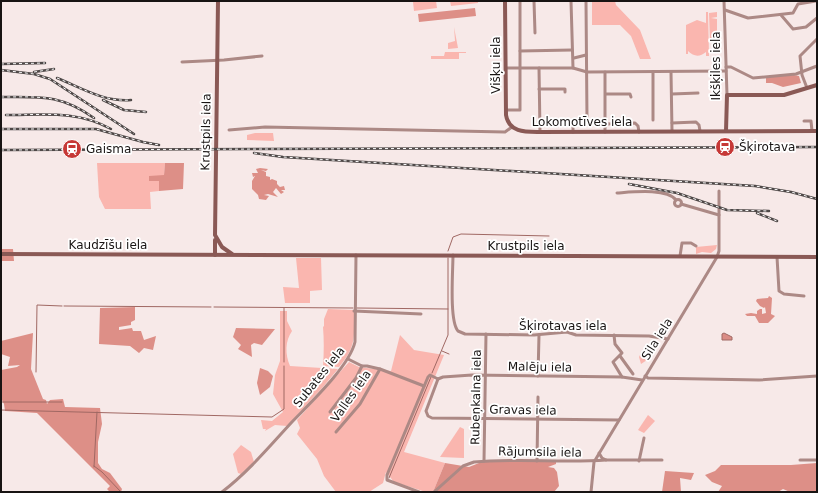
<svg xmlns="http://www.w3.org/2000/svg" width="818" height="493" viewBox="0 0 818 493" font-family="'DejaVu Sans',sans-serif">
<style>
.green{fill:#fab6af}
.forest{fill:#dd8f87}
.water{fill:#da8c85;stroke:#a06863}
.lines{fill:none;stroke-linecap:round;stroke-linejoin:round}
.stream{stroke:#a06863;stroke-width:1}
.street{stroke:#ac8985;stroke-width:3}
.secondary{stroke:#8a5955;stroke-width:4}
.rail-casing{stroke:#4e4847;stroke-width:2.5}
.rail{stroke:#fff;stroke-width:1;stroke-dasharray:3;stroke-linecap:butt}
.labels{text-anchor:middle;stroke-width:3.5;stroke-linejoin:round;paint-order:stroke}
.street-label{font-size:12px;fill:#181413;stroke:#fff}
.poi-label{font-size:12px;fill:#181413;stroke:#fff;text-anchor:start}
</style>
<rect width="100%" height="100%" fill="#f7e9e8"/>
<!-- green -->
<g class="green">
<path d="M436,1L437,8L414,11L413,2Z"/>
<path d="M450,1H478V3L451,6Z"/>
<path d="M592,1H615L616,5L640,30L651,59H640L631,36L620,25H592Z"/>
<path d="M706,12H708L709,56H706V52C700,57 694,57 688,51V54H686V25L697,20L706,23Z"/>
<path d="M717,12V17L711,18L717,19V42H710L709,13Z"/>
<path d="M454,27L458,48L448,49V43L455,41Z"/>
<path d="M445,52H466V53H459V59H431V56H444Z"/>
<path d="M255,133H273L274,141L247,140V135Z"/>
<path d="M97,163H165L164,176H149V181H159V191L150,192L151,209H105L99,197Z"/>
<path d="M717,245L716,249L711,253L702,252L696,254V247Z"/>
<path d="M296,258H321L322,290L310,291V303H285L283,287L299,288Z"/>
<path d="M328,309L354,310C354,336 357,346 339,367L323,366C324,352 324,339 323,327L324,326V319Z"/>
<path d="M280,311H287V321L292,331C285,341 285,354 290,366L338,369L323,387L287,426L275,425L265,431L266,429H263L261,420L272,421L283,412L273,394L275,375L280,361Z"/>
<path d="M400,335L414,350L444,355L404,452L445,463L433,492H426L394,482L386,472L383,483L369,492H336L324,476L317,459L297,434L300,428L297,420L349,362L359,367L391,371Z"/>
<path d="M646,351L650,358L641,364L639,357L641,353Z"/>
<path d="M648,415L655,421L644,433L638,430Z"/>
<path d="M460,427L464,429V458L440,457Z"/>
<path d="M241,445L251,452L254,462L241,474L238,473L233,454Z"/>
</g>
<!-- forest -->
<g class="forest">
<path d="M475,8L476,16L419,22L418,14Z"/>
<path d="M794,75L799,76L801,83L783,87L772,83H766V77Z"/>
<path d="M165,163H184L183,189L159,191V181H149V176L164,175Z"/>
<path d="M260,168L268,169L266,171L261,170L266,172V176L270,177V180L272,179L277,181V184L280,187L284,186L285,190H281L284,192L281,194L276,188L273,192L278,197L268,194L264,195L269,196L266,200L259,199L258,195L252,189V181L255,176L253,177L252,173H258L256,169Z"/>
<path d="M1,249H13L14,261H1Z"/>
<path d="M769,296L772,298L771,314L775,316L768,323H759L755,316H747L745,314L751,313L757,314V311L760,309H762V314L766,313L765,307L764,308L760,306L756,301L757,299L768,298Z"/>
<path d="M135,307V320L131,322V325L119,327V330L132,328L133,331H141L144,340L156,336L153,350L144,348L139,353L130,346L99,344L100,308Z"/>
<path d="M236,328L275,329L262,345L254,343L251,345L252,357L238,349L241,345L233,337Z"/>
<path d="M33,333L31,369L43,399L46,400L47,404L50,400L63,399L65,407L100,408L102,424L98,442V463L102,469L110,473L122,489L121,492H110L107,489L110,486L37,413L5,411L4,404L1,398V370L17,367L20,365L8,366L10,357L1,354V341Z"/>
<path d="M260,368L268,371L273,376L270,387L260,395L257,383Z"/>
<path d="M484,461H556V464L548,467L554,468L557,472L559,486L554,492H433L445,463L469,467Z"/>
<path d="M817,463V492H790L783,489L778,492H718L722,486L712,482L705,475L715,471L721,465H791Z"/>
<path d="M665,471L694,473L691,480L680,478L681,492H662Z"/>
</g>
<!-- water -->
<path class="water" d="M724,333L732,337V340H722V334Z"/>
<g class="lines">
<!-- stream -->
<g class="stream">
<path d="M448,251L453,237L461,234L549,236"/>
<path d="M64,306L211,307"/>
<path d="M214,307L353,308"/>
<path d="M284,308V362"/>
<path d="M357,308L448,309"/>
<path d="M442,351L449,354"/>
<path d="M36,372L37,305L62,306"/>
<path d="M432,373L448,335V258"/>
<path d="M1,402H62"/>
<path d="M1,410L272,417L284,409V366"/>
<path d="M94,466L102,472L121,492"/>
<path d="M94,467L97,412"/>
<path d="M389,478L431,377"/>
</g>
<!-- street -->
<g class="street">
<path d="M534,1L535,33"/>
<path d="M571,1L573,68"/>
<path d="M586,1L587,120"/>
<path d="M724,1L727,95"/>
<path d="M725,10L748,18L793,13L798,4L816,1"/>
<path d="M781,15L793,29L806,27L817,18"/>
<path d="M520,51L572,50"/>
<path d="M574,58L586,55"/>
<path d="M182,62L224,60L262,56"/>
<path d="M726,67H731L753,78L796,74L817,66"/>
<path d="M506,68H573L587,72L726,71"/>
<path d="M539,68L540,132"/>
<path d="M671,72L672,131"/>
<path d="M807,88L802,75L800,56L817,39"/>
<path d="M539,89H565V92"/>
<path d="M606,94H630L631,97"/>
<path d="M672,94L698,93"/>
<path d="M506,110H520V1"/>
<path d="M653,120V72"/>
<path d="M804,121H811L812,131"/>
<path d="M540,122H570L573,125V132"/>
<path d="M672,123L696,122L699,125L700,131"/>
<path d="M606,124L635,123L638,126L639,132"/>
<path d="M229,130L265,127L505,132L512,127"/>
<path d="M605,132V72"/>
<path d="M617,193C632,192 667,188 676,200"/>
<circle cx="678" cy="203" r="3.5"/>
<path d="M681,204L719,215"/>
<path d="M453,255C453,270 449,321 458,331L465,334L534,335L567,332L576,335L649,336L668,339"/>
<path d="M680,256L682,243H691L696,246"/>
<path d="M777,257L779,291L784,294L804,296"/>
<path d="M354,311L421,314"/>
<path d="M614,335L615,344L622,353L613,362L622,377"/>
<path d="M620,356L633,374"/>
<path d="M348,359L362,366H367L380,369L424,386"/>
<path d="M538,376L539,335"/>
<path d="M645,376L648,378L759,380L817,376"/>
<path d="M438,379L426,411L428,416L432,418L619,420"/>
<path d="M438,379L443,377L472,375L622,377L642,380"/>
<path d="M330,412L356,378L362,366"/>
<path d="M336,432L360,404L380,369"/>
<path d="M599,453L602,458L606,460H662"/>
<path d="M800,460H817"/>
<path d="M484,461L486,334"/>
<path d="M537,461L538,397"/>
<path d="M639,461L644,438"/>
<path d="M222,492C248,472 269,447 291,423C309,404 349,367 355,342L356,255"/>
<path d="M419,492L387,480V475L428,377L430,375L438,379"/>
<path d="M434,492L463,466L474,462C518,458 562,463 606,460"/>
<path d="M591,492L594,462L717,257L719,251V191"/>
</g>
<!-- secondary -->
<g class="secondary">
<path d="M218,1L215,235L222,247L232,254"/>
<path d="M505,1L506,115C509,133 526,132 540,132L817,131"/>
<path d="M726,131L727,95H784L817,85"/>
<path d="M215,240V255"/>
<path d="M1,254L817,257"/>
</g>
<!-- rail casing -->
<g class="rail-casing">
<g id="rail">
<path d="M1,64L45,63"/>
<path d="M1,70L34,74L50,79L134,134"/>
<path d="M34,72L54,69"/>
<path d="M57,78C82,88 103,102 131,100"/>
<path d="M1,97C40,97 60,94 94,118"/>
<path d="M103,100L124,110L146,112"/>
<path d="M6,115C44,115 77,110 111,129"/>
<path d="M1,129H96L143,142L159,145"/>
<path d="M1,150L817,147"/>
<path d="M254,153L283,157L755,186L791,192L817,199"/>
<path d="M629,184L677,193L727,210L769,211"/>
<path d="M757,213L777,221"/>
</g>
</g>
<!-- rail -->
<use href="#rail" class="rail"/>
</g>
<!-- icons -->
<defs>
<g id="station-disc" transform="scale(1)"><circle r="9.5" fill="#c63836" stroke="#fff"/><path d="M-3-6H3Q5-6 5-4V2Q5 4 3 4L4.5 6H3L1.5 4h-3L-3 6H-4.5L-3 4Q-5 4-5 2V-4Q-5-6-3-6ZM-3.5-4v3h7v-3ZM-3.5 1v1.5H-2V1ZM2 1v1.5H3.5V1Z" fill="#fff"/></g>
</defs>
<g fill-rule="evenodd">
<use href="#station-disc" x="725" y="147"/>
<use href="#station-disc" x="72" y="149"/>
</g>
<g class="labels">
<!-- street labels -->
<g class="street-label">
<text transform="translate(496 65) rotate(-90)" y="4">Višķu iela</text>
<text transform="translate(716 66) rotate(-90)" y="4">Ikšķiles iela</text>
<text x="582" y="126">Lokomotīves iela</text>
<text transform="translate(206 132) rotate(-89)" y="4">Krustpils iela</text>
<text x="108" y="249">Kaudzīšu iela</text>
<text x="526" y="250">Krustpils iela</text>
<text x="563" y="330">Šķirotavas iela</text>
<text transform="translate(657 339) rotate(-58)" y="4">Sila iela</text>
<text transform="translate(540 367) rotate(1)" y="4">Malēju iela</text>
<text transform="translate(319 377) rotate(-51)" y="4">Subates iela</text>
<text transform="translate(351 396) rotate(-55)" y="4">Valles iela</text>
<text transform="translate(476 397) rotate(-89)" y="4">Rubeņkalna iela</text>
<text transform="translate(523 410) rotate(1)" y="4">Gravas iela</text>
<text transform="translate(540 452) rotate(1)" y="4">Rājumsila iela</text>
</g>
<!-- poi labels -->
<g class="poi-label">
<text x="739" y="151">Šķirotava</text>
<text x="86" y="153">Gaisma</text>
</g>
</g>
<!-- border -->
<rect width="818" height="493" fill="none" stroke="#181413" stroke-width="4"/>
</svg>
